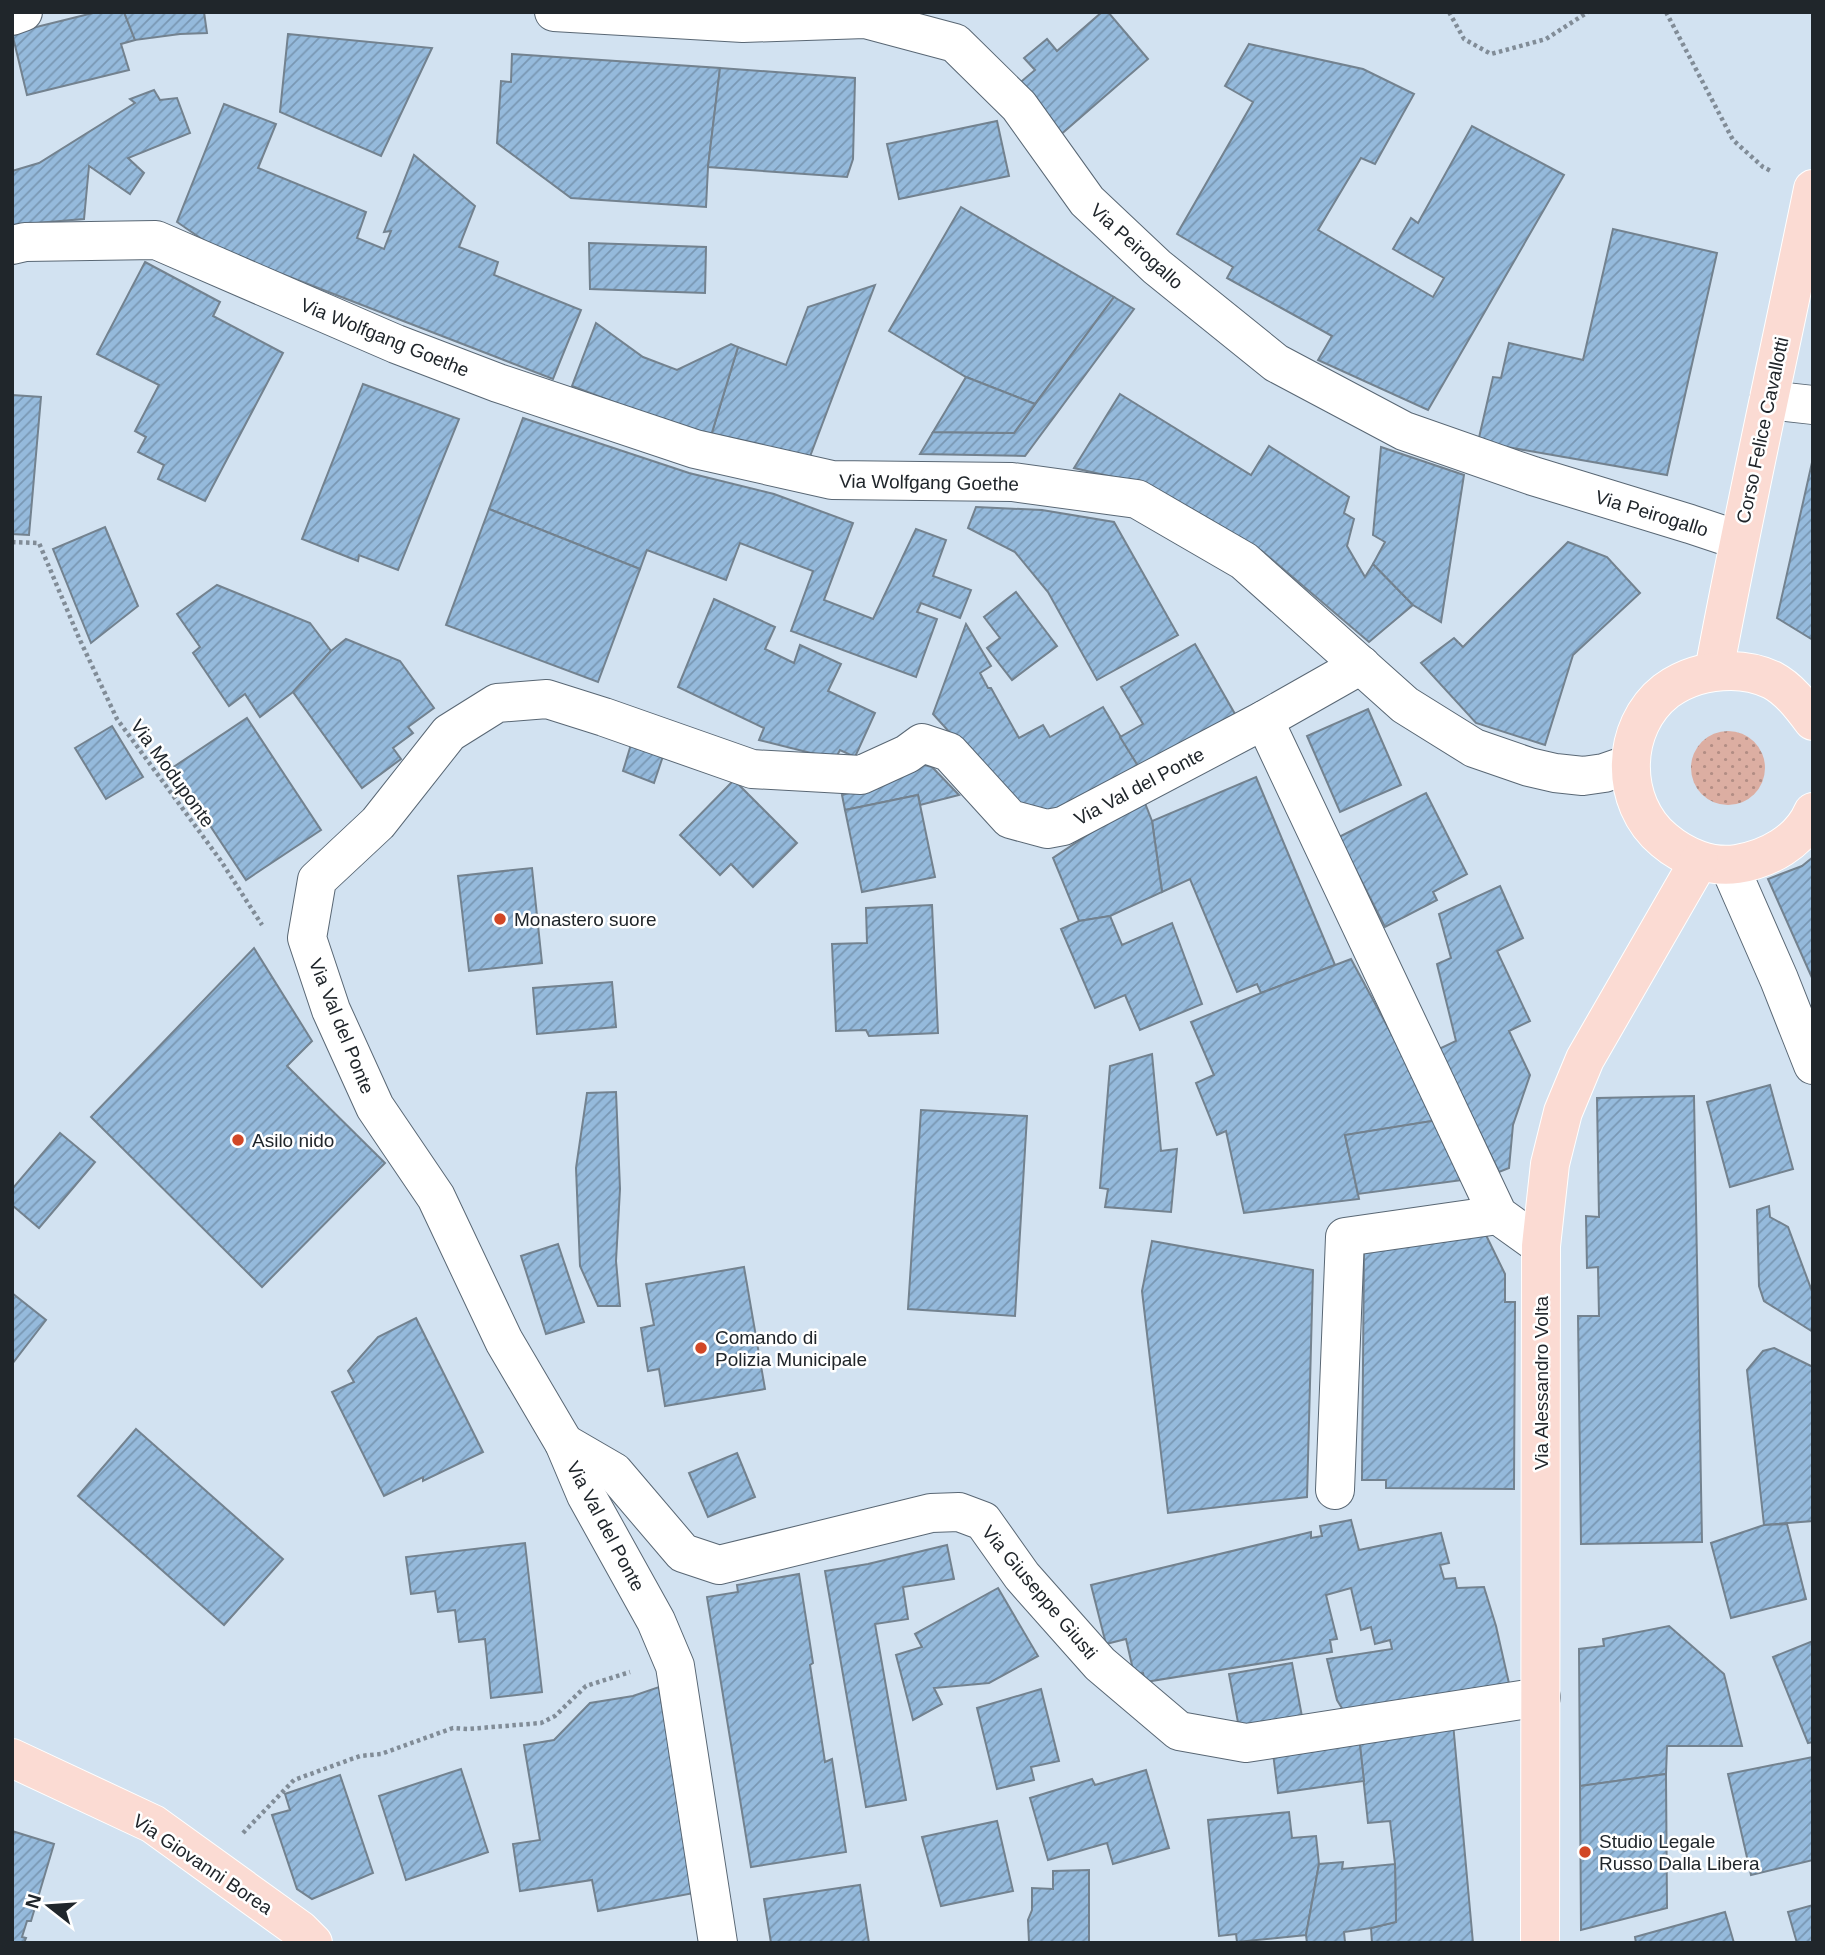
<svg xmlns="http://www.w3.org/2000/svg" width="1825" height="1955" viewBox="0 0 1825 1955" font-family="Arial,sans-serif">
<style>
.grass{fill:url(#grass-dots)}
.building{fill:url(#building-hatch);stroke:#73828f;stroke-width:2}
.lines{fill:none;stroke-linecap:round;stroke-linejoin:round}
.minor-casing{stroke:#596774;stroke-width:40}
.major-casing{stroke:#fff;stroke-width:40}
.path{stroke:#818c97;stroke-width:4.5;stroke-dasharray:3.5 3.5;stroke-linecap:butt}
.minor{stroke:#fff;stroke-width:38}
.major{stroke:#fbdbd3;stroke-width:38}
.poi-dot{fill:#d14726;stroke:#fff;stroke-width:2.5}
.labels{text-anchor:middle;stroke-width:5;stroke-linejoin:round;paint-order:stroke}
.street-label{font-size:19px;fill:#20262b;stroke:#fff}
.poi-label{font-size:19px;fill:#20262b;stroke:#fff;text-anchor:start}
</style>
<defs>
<pattern id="grass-dots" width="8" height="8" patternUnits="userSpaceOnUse" patternTransform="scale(1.75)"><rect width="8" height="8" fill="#dcaea2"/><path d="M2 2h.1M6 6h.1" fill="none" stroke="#b28d84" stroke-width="1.8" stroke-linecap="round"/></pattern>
<pattern id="building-hatch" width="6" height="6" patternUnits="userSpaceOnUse" patternTransform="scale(1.75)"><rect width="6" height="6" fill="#95badc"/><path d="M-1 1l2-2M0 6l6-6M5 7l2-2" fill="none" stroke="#7997b3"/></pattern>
</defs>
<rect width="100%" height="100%" fill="#d2e2f1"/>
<!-- grass -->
<circle class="grass" cx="1728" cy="768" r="37"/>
<!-- building -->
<g class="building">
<path d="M97,12H124L135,40L121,44L129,70L27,95L12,33Z"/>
<path d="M124,12H204L207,33L180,34L135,40Z"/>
<path d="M1102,12H1108L1148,59L1059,136L1016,86L1035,70L1024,58L1047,39L1057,51Z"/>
<path d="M288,34L432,48L381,156L280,112Z"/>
<path d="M1249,44L1363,69L1414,94L1375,164L1361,158L1318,230L1433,297L1444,278L1393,249L1411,218L1418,223L1472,126L1564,175L1428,410L1318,360L1332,336L1227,278L1233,267L1177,234L1253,102L1225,86Z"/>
<path d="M512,54L720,68L708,167L706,207L571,198L497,143L501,81L511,82Z"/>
<path d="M720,68L855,78L853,159L847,177L708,167Z"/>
<path d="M154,90L160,100L177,98L190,133L128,158L144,173L130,194L89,166L84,219L12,225V171L39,163L135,103L130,99Z"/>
<path d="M224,104L276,124L258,168L366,212L357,238L384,249L391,231L384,232L414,155L475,206L459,247L498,262L494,275L581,310L553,379L215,248L177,222Z"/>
<path d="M997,121L1009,176L899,199L887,144Z"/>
<path d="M961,207L1114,297L1035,404L966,377L889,331Z"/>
<path d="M1613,229L1717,253L1667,475L1478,442L1493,377L1501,378L1509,343L1583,360Z"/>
<path d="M589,243L706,247L705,293L590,289Z"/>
<path d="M145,262L220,302L213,316L283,353L205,501L158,479L164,465L138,452L146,437L135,431L159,385L97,354Z"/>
<path d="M875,285L809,459L710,439L738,347L786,365L808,307Z"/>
<path d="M1114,297L1134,309L1025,456L920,454L933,432L1014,433Z"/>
<path d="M596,323L643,357L677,370L731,344L738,347L710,439L572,386Z"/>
<path d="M966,377L1035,404L1014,433L933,432Z"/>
<path d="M363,384L459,419L398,570L359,555L358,561L302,539Z"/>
<path d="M1120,394L1251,475L1269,446L1349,497L1344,513L1354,519L1347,546L1365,577L1373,564L1413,605L1369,642L1262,551L1225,529L1148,485L1074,468Z"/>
<path d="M12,395L41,397L29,535L12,534Z"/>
<path d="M523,418L689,473L774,494L853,523L824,600L873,619L916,529L946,540L933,576L971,590L960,618L921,603L917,612L937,619L916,677L791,631L813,571L740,543L726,580L647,550L640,569L489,509Z"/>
<path d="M1381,447L1464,475L1441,622L1413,605L1373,564L1385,542L1373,535Z"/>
<path d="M1813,458V640L1777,618Z"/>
<path d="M976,507L1042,510L1114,522L1178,635L1097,680L1048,592L1015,552L968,528Z"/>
<path d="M489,509L640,569L598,682L446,625Z"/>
<path d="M105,527L138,606L91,643L53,549Z"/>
<path d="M1568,542L1607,557L1640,593L1573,655L1545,745L1476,723L1421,663L1454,638L1463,647Z"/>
<path d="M217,585L310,623L331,651L293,692L260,717L245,694L229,706L193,653L200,647L177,614Z"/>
<path d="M1016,592L1057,646L1012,680L987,648L1000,638L984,617Z"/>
<path d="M714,599L775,627L765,649L794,663L800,645L841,664L828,691L875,713L855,757L840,750L835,759L759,740L764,728L678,687Z"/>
<path d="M966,624L991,666L980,673L988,688H991L1019,738L1043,725L1050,737L1103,707L1140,769L1040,816L1018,808L933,714Z"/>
<path d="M346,639L400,661L434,708L408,727L413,733L393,748L401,759L362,788L293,692L331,651Z"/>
<path d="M1195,644L1235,714L1140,769L1120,737L1143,724L1121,687Z"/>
<path d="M1368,709L1401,785L1340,812L1307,736Z"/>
<path d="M247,718L321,830L246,880L172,768Z"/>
<path d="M112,726L143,777L106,799L75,748Z"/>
<path d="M632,741L664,753L654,783L623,771Z"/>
<path d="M913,762L932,767L959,795L920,805L918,795L845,810L842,795L849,793Z"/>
<path d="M1256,777L1335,965L1261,993L1257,984L1237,992L1190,879L1162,892L1152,821Z"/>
<path d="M734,780L797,843L753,887L731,864L720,875L680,835Z"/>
<path d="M1426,793L1467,874L1433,892L1437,900L1385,927L1339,837Z"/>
<path d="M918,795L935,877L862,892L845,810Z"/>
<path d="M1143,798L1152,821L1162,892L1110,916L1079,921L1053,858Z"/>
<path d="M1813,857V980L1768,879L1802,866Z"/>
<path d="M532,868L542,963L469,971L458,876Z"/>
<path d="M1500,886L1523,938L1497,951L1530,1021L1509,1031L1530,1075L1513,1125L1509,1168L1499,1172L1439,1049L1456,1041L1437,964L1451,958L1439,914Z"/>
<path d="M932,905L938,1033L869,1036L866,1030L836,1031L832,944L867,943L866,908Z"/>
<path d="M1110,916L1122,945L1172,923L1202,1004L1140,1030L1125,995L1095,1008L1061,929L1079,921Z"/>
<path d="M254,948L312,1041L287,1066L385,1163L262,1287L91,1117Z"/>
<path d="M1351,959L1438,1120L1345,1135L1359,1199L1244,1213L1226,1131L1217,1135L1196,1083L1214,1075L1191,1022L1261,993Z"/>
<path d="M612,982L616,1027L537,1034L533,988Z"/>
<path d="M1152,1054L1161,1151L1177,1149L1171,1212L1105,1207L1108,1189L1100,1188L1110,1066Z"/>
<path d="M1770,1085L1793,1169L1730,1187L1707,1102Z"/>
<path d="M616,1092L620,1189L616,1261L620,1306H598L580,1266L576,1168L587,1093Z"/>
<path d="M1694,1096L1702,1542L1581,1544L1578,1316H1599L1598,1267L1587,1268L1586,1216L1599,1217L1597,1098Z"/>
<path d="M921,1110L1027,1116L1015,1316L908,1309Z"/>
<path d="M1438,1120L1470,1179L1358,1194L1345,1135Z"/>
<path d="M60,1133L95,1162L39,1228L12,1205V1189Z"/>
<path d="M1769,1206L1770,1217L1788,1227L1813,1294V1332L1764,1301L1759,1286L1757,1210Z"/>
<path d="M1484,1231L1505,1274V1302H1515L1514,1489L1386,1488V1480H1362L1364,1248Z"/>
<path d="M1152,1241L1313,1270L1307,1497L1168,1513L1142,1291Z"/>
<path d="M558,1244L584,1322L546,1334L521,1256Z"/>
<path d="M744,1267L765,1389L665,1406L659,1369L648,1371L641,1328L654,1325L646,1284Z"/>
<path d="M12,1293L46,1320L12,1364Z"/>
<path d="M416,1318L483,1452L423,1481V1477L384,1496L332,1392L354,1382L348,1371L378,1337Z"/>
<path d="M1774,1348L1813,1367V1521L1764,1525L1747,1370L1763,1351Z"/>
<path d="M136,1429L283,1559L224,1625L78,1496Z"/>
<path d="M737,1453L755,1497L708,1517L689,1473Z"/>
<path d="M1351,1520L1359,1550L1441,1533L1449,1563L1440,1565L1444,1579L1455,1578L1457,1588L1484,1587L1496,1626L1510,1688L1343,1710L1337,1700L1327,1659L1392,1649L1390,1640L1375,1644L1371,1627L1361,1630L1351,1588L1326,1595L1337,1639L1330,1640L1332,1652L1145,1682L1143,1673L1134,1674L1126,1639L1106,1644L1091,1585L1311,1532V1538L1322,1536L1320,1526Z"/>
<path d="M1787,1524L1806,1599L1731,1618L1711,1543L1764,1525Z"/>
<path d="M525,1543L542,1692L491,1698L485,1639L459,1642L455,1610L438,1612L435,1591L411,1594L406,1557Z"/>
<path d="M947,1545L954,1579L903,1587L908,1619L875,1624L906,1800L866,1807L825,1571L868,1564Z"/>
<path d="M799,1574L813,1663L810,1665L825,1762L832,1759L846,1852L751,1867L707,1597L738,1592L737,1585Z"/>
<path d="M998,1588L1038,1656L989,1683L934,1688L942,1704L913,1720L896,1655L922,1647L915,1634Z"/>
<path d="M1669,1626L1724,1674L1742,1746H1667L1666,1774L1580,1786L1579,1649L1604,1646L1603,1639Z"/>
<path d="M1813,1641V1742L1808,1743L1773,1657Z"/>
<path d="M1292,1663L1303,1722L1240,1733L1229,1674Z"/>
<path d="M659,1687L694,1893L598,1911L592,1880L520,1891L513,1844L540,1840L524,1745L554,1740L590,1703L633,1696Z"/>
<path d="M1041,1689L1059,1761L1031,1767L1034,1780L997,1789L977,1708Z"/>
<path d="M1453,1723L1473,1943H1372L1371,1928L1396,1922L1395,1864L1390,1821L1368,1823L1359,1737Z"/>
<path d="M1359,1737L1364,1781L1278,1793L1273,1753Z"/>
<path d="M1813,1757V1860L1751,1875L1728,1774Z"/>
<path d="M461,1769L488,1852L406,1880L379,1796Z"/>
<path d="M1146,1770L1169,1848L1113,1864L1107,1843L1048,1860L1030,1798L1092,1779L1095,1785Z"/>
<path d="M1666,1774L1667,1908L1581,1930L1580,1786Z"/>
<path d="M340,1775L373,1873L312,1899L297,1889L272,1815L290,1810L285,1794Z"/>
<path d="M1289,1812L1292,1838L1316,1836L1319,1864L1306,1935L1237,1942L1236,1934L1219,1936L1208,1820Z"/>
<path d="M997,1821L1013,1891L941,1906L922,1837Z"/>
<path d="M12,1831L54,1844L31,1921H27L22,1937L26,1938L24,1943H12Z"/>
<path d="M1343,1862L1342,1869L1395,1864L1396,1922L1371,1928L1344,1932L1345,1942L1307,1943L1306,1935L1319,1864Z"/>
<path d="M1089,1870V1942L1020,1943L1029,1942L1028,1920L1032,1910V1888L1053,1889V1871Z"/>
<path d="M860,1885L869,1943H771L764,1899Z"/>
<path d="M1813,1905V1943H1797L1788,1912Z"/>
<path d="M1725,1912L1734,1943H1636L1635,1937Z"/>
</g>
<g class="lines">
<!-- minor casing -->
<g class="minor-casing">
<g id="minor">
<path d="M554,12L743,23L865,19L955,43L1019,106L1087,201L1157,267L1276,363L1404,431L1533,476L1690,524L1738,540"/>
<path d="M12,16L23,12"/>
<path d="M12,245L25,242L156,240L396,344L498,383L695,449L832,480L1012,482L1137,499L1244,561L1405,705L1474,748L1529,767L1555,773L1583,776L1604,773L1630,764"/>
<path d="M1769,400L1813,405"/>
<path d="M1264,720L1498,1215L1541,1246"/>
<path d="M1729,865L1779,979L1813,1065"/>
<path d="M564,1443L614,1472L683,1553L719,1565L931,1513L959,1512L983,1521L1022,1576L1100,1664L1179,1731L1246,1743L1541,1697"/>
<path d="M1335,1490L1345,1237L1498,1215"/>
<path d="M718,1943L675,1666L656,1621L586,1495L564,1443L504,1341L436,1197L375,1107L331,1010L307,938L317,880L378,823L449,733L497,703L547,699L604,717L752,769L861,775L907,754L922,743L949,752L1010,819L1047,829L1063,826L1264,720L1361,665"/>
</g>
</g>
<!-- major casing -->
<g class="major-casing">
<g id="major">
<path d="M1714,671C1744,510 1780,350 1813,189"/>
<path d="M1813,721C1801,705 1789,689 1772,680C1759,674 1744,671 1731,671C1707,671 1685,677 1666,691C1620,727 1619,803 1664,840C1684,857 1711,868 1737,864C1768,859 1800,842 1813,812"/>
<path d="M12,1758L153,1824L300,1930L313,1943"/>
<path d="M1540,1943L1541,1246L1550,1164L1563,1112L1585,1059L1699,861"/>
</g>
</g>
<!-- path -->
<g class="path">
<path d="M1449,12L1464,39L1491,54L1546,39L1588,12"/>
<path d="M1666,12L1733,140L1763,167L1771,171"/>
<path d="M12,542L39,543L79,638L117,719L221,861L262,925"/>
<path d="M243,1833L294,1780L360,1756L381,1754L453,1728L468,1729L541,1723L555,1716L586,1686L630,1672"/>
</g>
<!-- minor -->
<use href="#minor" class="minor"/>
<!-- major -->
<use href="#major" class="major"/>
</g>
<!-- markers -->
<g class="poi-dot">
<circle cx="500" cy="919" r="7"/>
<circle cx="238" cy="1140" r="7"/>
<circle cx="701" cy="1348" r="7"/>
<circle cx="1585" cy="1852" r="7"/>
</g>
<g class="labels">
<!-- street labels -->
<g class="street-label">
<text transform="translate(1137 246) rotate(42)" y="7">Via Peirogallo</text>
<text transform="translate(385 337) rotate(22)" y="7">Via Wolfgang Goethe</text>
<text transform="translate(1762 430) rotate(-78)" y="7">Corso Felice Cavallotti</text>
<text transform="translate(929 482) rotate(1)" y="7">Via Wolfgang Goethe</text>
<text transform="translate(1652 513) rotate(17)" y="7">Via Peirogallo</text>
<text transform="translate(173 773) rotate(54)" y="7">Via Moduponte</text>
<text transform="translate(1139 786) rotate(-28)" y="7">Via Val del Ponte</text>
<text transform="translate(342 1026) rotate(68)" y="7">Via Val del Ponte</text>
<text transform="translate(1541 1383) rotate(-90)" y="7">Via Alessandro Volta</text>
<text transform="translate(606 1526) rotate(62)" y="7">Via Val del Ponte</text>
<text transform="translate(1040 1592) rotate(50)" y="7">Via Giuseppe Giusti</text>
<text transform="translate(203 1864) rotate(34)" y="7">Via Giovanni Borea</text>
</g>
<!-- poi labels -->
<g class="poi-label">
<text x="514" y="926">Monastero suore</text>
<text x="252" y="1147">Asilo nido</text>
<text x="715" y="1344">Comando di<tspan x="715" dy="22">Polizia Municipale</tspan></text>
<text x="1599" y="1848">Studio Legale<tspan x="1599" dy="22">Russo Dalla Libera</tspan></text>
</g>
</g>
<!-- border -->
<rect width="1825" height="1955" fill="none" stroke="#20262b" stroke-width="28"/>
<!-- north arrow -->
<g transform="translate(49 1906) rotate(287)" stroke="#ffffff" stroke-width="5" paint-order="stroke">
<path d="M0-5L12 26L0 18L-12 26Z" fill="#20262b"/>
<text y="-10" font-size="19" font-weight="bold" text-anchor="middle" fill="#20262b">N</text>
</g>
</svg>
